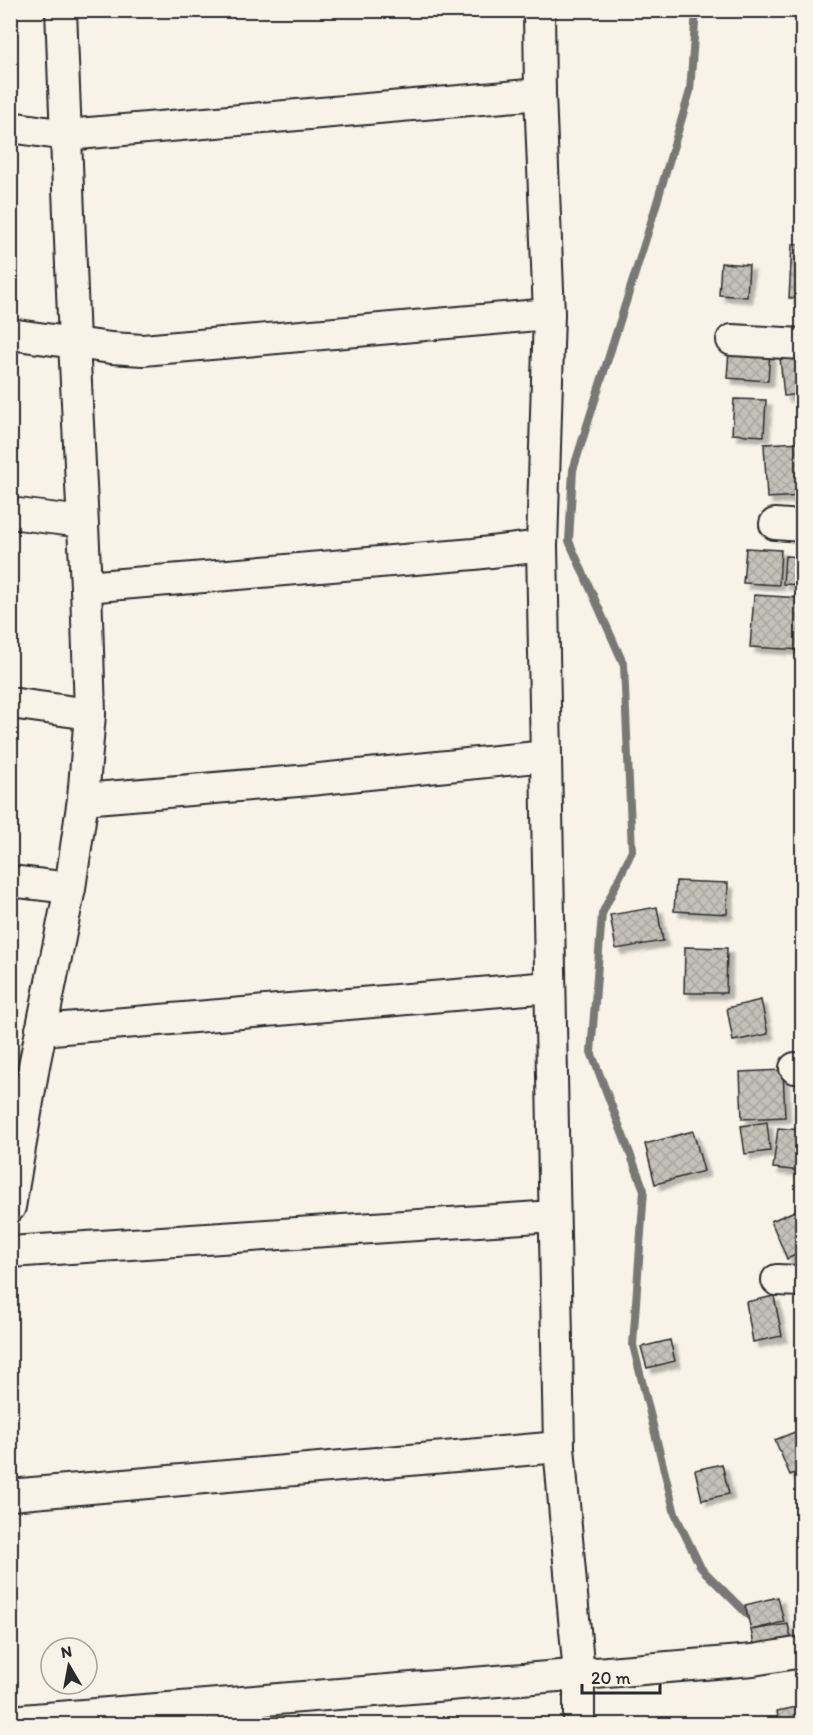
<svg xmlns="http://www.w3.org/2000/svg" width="813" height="1735" viewBox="0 0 813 1735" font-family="Itim,sans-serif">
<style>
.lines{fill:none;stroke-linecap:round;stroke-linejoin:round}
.stream{stroke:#7a7874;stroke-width:8}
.building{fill:url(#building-cross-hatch);stroke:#2b2b2b;stroke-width:1.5;filter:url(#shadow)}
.minor-casing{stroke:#2b2b2b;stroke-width:34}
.minor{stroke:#f7f3e8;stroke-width:30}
</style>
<defs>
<pattern id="building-cross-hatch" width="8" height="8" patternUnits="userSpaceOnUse" patternTransform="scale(1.5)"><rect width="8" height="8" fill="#c4c1b9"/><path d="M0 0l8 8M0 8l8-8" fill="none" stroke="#a9a69f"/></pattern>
<filter id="shadow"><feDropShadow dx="5.5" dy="5.5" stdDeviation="1.5" flood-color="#0004"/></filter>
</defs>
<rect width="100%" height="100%" fill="#f7f3e8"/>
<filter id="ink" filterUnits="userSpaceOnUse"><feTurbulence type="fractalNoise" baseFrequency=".0167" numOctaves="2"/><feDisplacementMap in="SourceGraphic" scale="12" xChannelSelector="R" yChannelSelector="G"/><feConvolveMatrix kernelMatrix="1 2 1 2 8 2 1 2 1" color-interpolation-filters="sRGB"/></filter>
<g filter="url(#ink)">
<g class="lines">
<!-- stream -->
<path class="stream" d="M696,10L690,91L649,229L573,470L569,541L624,665L632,851L602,914L591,1052L644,1190L633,1345L675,1514L701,1568L769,1636"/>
</g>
<!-- building -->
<g class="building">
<path d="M792,244L802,245V298H789Z"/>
<path d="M721,263L749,265L747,297L719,295Z"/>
<path d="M802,347V394L784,396L779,349Z"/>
<path d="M729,350L770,352L768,381L727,378Z"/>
<path d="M734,399L766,400L764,436L732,434Z"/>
<path d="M802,442V496L767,498L764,444Z"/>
<path d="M746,548L781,550L779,585L743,583Z"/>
<path d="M785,556L802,557V585L783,584Z"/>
<path d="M754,595L802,598V650L750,647Z"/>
<path d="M676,881L728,883L727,914L674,911Z"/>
<path d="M657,907L663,941L616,949L610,915Z"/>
<path d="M685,947L727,948L726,993H684Z"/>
<path d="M761,1000L768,1034L733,1041L727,1008Z"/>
<path d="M783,1070L785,1117L742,1119L740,1072Z"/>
<path d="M767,1122L770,1151L745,1154L741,1126Z"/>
<path d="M778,1128L802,1130V1171L773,1168Z"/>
<path d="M693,1131L704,1171L655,1184L645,1144Z"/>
<path d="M802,1208V1252L787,1259L771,1221Z"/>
<path d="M774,1296L782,1336L753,1342L746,1302Z"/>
<path d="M670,1340L675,1361L647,1368L641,1347Z"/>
<path d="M802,1429V1470L790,1475L775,1440Z"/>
<path d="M722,1464L729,1494L702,1500L695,1470Z"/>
<path d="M778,1597L784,1622L751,1630L745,1605Z"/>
<path d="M788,1624L792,1644L755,1650L751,1630Z"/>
<path d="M802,1706V1724H779L777,1711Z"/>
</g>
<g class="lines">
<!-- minor casing -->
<g class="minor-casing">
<g id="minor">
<path d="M539,10L540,94L549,314L542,546L559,1447L579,1675V1724"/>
<path d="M10,127L66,135L540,94"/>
<path d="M10,334L111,348L143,350L549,314"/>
<path d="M732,340L802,344"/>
<path d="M10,513L82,522"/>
<path d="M775,524L802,526"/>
<path d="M86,587L474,554L542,546"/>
<path d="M10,703L90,714"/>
<path d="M83,799L310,780L546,756"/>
<path d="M10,881L70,888"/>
<path d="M41,1030L550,987"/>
<path d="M795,1068L802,1069"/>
<path d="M10,1207L34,1066L70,888L83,799L90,714L86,587L74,342L61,10"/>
<path d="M10,1252L554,1216"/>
<path d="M777,1280L802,1281"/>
<path d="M10,1495L559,1447"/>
<path d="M10,1721L753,1660L802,1652"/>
</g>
</g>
<!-- minor -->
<use href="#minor" class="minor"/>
</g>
</g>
<!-- margin -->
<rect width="813" height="1735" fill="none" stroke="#f7f3e8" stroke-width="36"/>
<rect x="18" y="18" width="777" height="1699" fill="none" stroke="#2b2b2b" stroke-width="2" filter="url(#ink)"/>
<!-- north arrow -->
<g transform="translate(69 1666) rotate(350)"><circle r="28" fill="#f7f3e8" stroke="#a5a39c" stroke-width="1.5"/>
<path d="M0-4.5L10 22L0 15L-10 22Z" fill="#2b2b2b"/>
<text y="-9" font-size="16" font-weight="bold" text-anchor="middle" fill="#2b2b2b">N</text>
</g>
<!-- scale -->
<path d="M582 1684v9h78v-9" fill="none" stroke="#2b2b2b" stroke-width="3"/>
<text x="591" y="1684" font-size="18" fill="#2b2b2b" stroke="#f7f3e8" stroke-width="4.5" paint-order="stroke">20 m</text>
</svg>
